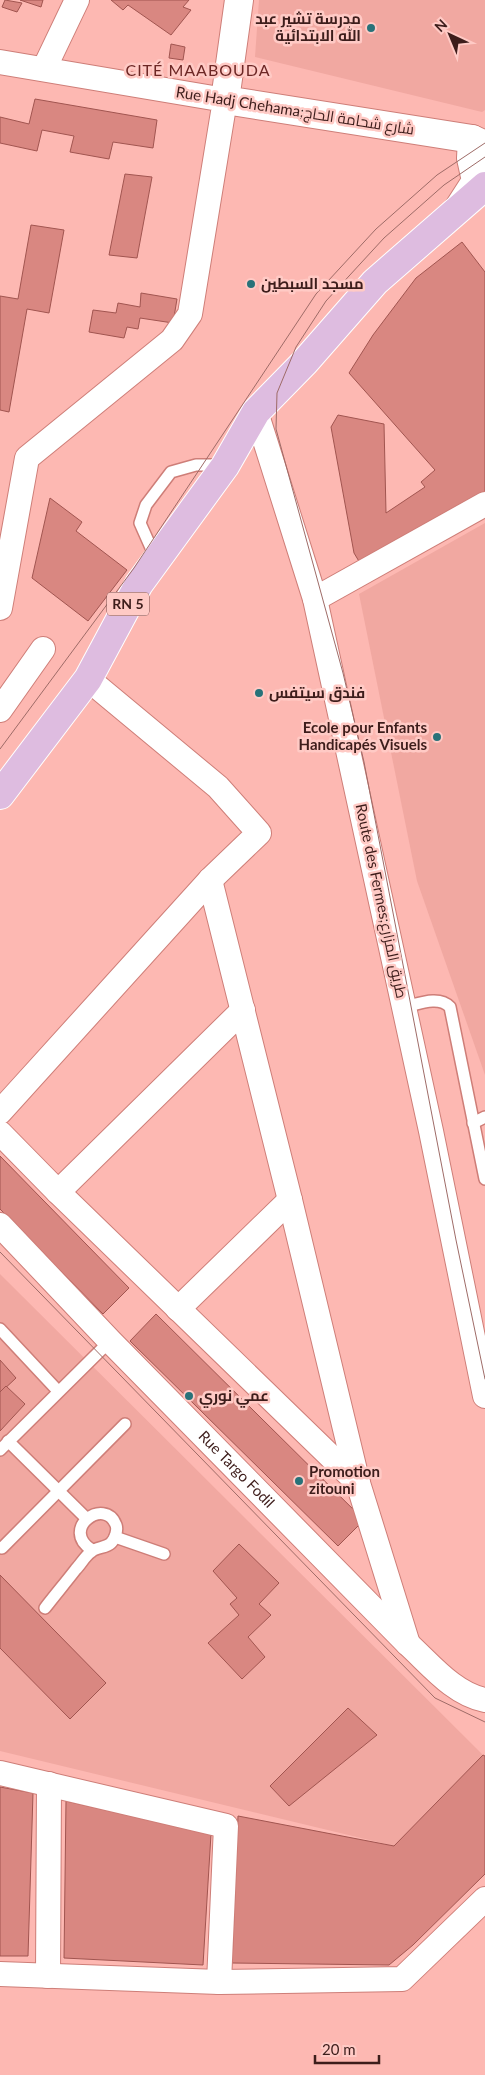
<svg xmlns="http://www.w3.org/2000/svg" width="485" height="2075" viewBox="0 0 485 2075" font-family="Lato,Cairo,sans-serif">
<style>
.built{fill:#f1a8a1}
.building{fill:#d98781;stroke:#a15550}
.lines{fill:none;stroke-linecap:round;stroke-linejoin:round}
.lane-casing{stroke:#ce7e78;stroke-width:14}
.street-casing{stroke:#ce7e78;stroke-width:26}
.secondary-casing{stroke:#ce7e78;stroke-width:30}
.primary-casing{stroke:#fff;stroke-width:30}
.lane{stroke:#fff;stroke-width:11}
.street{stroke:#fff;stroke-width:24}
.secondary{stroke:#fff;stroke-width:28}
.primary{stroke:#debce0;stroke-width:28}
.tram{stroke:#9e6b67;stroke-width:1}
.poi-dot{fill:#287279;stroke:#ffcac5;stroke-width:2}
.labels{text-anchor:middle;stroke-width:5;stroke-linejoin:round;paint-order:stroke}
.shield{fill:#ffcac5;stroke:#77514e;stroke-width:1}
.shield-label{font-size:14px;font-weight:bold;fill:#3d1d1b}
.poi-label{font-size:15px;font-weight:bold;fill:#3d1d1b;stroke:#ffcac5;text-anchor:start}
.street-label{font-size:15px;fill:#3d1d1b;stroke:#ffcac5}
.neighbourhood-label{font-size:16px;letter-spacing:1px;fill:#6d2725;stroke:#ffcac5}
</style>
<rect width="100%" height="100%" fill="#fdb8b2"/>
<!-- built -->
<g class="built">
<path d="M259,0H485V110L482,112L255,57Z"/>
<path d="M485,523V1075L417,881L359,594Z"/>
<path d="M0,1274L483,1755L394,1846L0,1751Z"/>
</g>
<!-- building -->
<g class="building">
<path d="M5,0L22,3L17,12L2,7Z"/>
<path d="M20,0H43L41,7Z"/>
<path d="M111,0H189L183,7L191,10L171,35L128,5L123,10Z"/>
<path d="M171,44L185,47L183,60L169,58Z"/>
<path d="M35,99L157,120L153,148L113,142L109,159L70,152L74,136L42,130L37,151L0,143V117L29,124Z"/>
<path d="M125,174L152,177L137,258L109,255Z"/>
<path d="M31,225L64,230L49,313L27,309L9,412L0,410V296L18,299Z"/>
<path d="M462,242L485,272V497L363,568L354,553L331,427L338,415L384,424L386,513L425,487L421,482L435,470L349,373L373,335L416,278Z"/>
<path d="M141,293L177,299L173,323L140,318L138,329L127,327L124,338L89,332L93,310L116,313L118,303L140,307Z"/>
<path d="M50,498L82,522L76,531L127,570L88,621L32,578Z"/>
<path d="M0,1156L129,1288L103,1314L0,1209Z"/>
<path d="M156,1314L364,1520L338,1546L130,1341Z"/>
<path d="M0,1360L16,1378L0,1393Z"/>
<path d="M6,1386L25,1404L0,1431V1392Z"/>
<path d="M239,1544L279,1583L259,1604L271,1615L248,1637L265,1657L242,1679L208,1643L239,1615L230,1604L237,1598L213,1571Z"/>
<path d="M0,1575L106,1683L70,1719L0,1648Z"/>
<path d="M348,1708L377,1735L289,1806L270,1786Z"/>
<path d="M483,1755L485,1756V1874L413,1945L389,1965L232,1963L238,1816L394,1846Z"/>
<path d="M0,1787L33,1793L28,1956H0Z"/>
<path d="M66,1801L211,1834L203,1965L64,1958Z"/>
</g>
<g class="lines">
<!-- lane casing -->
<g class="lane-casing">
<g id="lane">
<path d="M156,559L140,523L146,505L171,472L196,465H224"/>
<path d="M404,1007C418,1004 439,995 450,1007L485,1179"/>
<path d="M473,1123L485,1117"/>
<path d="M0,1329L58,1391"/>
<path d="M8,1441L87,1519"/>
<path d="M0,1450L110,1341"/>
<path d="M115,1537L164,1554"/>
<path d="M2,1548L125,1424"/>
<path d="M45,1608C55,1595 66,1582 76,1569C81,1564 85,1556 91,1552C96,1547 106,1548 111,1543C115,1539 118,1530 116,1525C105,1496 59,1529 92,1550"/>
</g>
</g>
<!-- street casing -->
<g class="street-casing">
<g id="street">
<path d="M0,62L225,100L190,314L172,340L27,458L0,608"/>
<path d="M44,69L77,0"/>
<path d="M256,412L315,599L431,1131L485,1396"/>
<path d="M315,599L485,504"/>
<path d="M0,710L43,649"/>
<path d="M210,880L290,1200L358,1483L408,1644"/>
<path d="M0,1112L210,880L259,833L218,787L88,679"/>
<path d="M0,1133L58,1192L358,1483"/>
<path d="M58,1192L243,1010"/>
<path id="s1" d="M0,1225L110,1341L408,1644C431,1665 454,1694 485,1700"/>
<path d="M178,1309L290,1200"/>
<path d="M0,1773L226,1826L219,1982"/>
<path d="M0,1974L219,1982L402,1979L485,1899"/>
<path d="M48,1976L49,1784"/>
</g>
</g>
<!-- secondary casing -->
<g class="secondary-casing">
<g id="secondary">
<path d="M239,0L225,100L472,139L485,145"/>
<path d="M458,209L476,181L471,158L472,139"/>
</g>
</g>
<!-- primary casing -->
<g class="primary-casing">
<path id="primary" d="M0,795L88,679L139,584L225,466L256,412L304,363L375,282L485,186"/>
</g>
<!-- lane -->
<use href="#lane" class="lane"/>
<!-- street -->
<use href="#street" class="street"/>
<!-- secondary -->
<use href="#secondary" class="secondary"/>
<!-- primary -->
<use href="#primary" class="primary"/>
<!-- tram -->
<g class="tram">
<path d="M485,157L444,185L384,238L326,301L296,347L277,393L276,429L343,673L364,762L456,1240L485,1379"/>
<path d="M0,749L134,568L316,294L376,229L437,175L485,143"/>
<path d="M0,1252L435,1698L485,1722"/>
</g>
</g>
<!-- markers -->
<g class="poi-dot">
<circle cx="371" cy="28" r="5"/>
<circle cx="251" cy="284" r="5"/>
<circle cx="259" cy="693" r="5"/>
<circle cx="437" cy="737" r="5"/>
<circle cx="189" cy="1396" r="5"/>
<circle cx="299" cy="1481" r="5"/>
</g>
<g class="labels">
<!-- shield labels -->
<rect class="shield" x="107" y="592.5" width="42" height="23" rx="4"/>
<g class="shield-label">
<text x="128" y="609">RN 5</text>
</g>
<!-- poi labels -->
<g class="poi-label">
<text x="361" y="24" text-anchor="end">مدرسة تشير عبد<tspan x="361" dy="17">الله الابتدائية</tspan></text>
<text x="261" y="289">مسجد السبطين</text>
<text x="269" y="698">فندق سيتفس</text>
<text x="427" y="733" text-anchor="end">Ecole pour Enfants<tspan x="427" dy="17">Handicapés Visuels</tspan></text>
<text x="199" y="1401">عمي نوري</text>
<text x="309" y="1477">Promotion<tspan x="309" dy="17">zitouni</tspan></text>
</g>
<!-- street labels -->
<g class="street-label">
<text transform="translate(295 111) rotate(9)" y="5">Rue Hadj Chehama;شارع شحامة الحاج</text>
<text transform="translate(381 901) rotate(78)" y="5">Route des Fermes;طريق المزارع</text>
<text dy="5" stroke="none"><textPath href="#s1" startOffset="340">Rue Targo Fodil</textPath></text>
</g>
<!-- neighbourhood labels -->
<g class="neighbourhood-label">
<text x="198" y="76">CITÉ MAABOUDA</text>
</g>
</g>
<!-- north arrow -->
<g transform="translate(450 35) rotate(316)" stroke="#ffcac5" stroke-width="4" paint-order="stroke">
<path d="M0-4L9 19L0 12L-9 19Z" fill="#3d1d1b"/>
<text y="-8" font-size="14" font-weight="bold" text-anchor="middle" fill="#3d1d1b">N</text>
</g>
<!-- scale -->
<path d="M315 2055v8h64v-8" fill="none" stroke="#3d1d1b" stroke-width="2.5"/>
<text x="322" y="2055" font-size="15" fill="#3d1d1b" stroke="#ffcac5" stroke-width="4" paint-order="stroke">20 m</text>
</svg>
